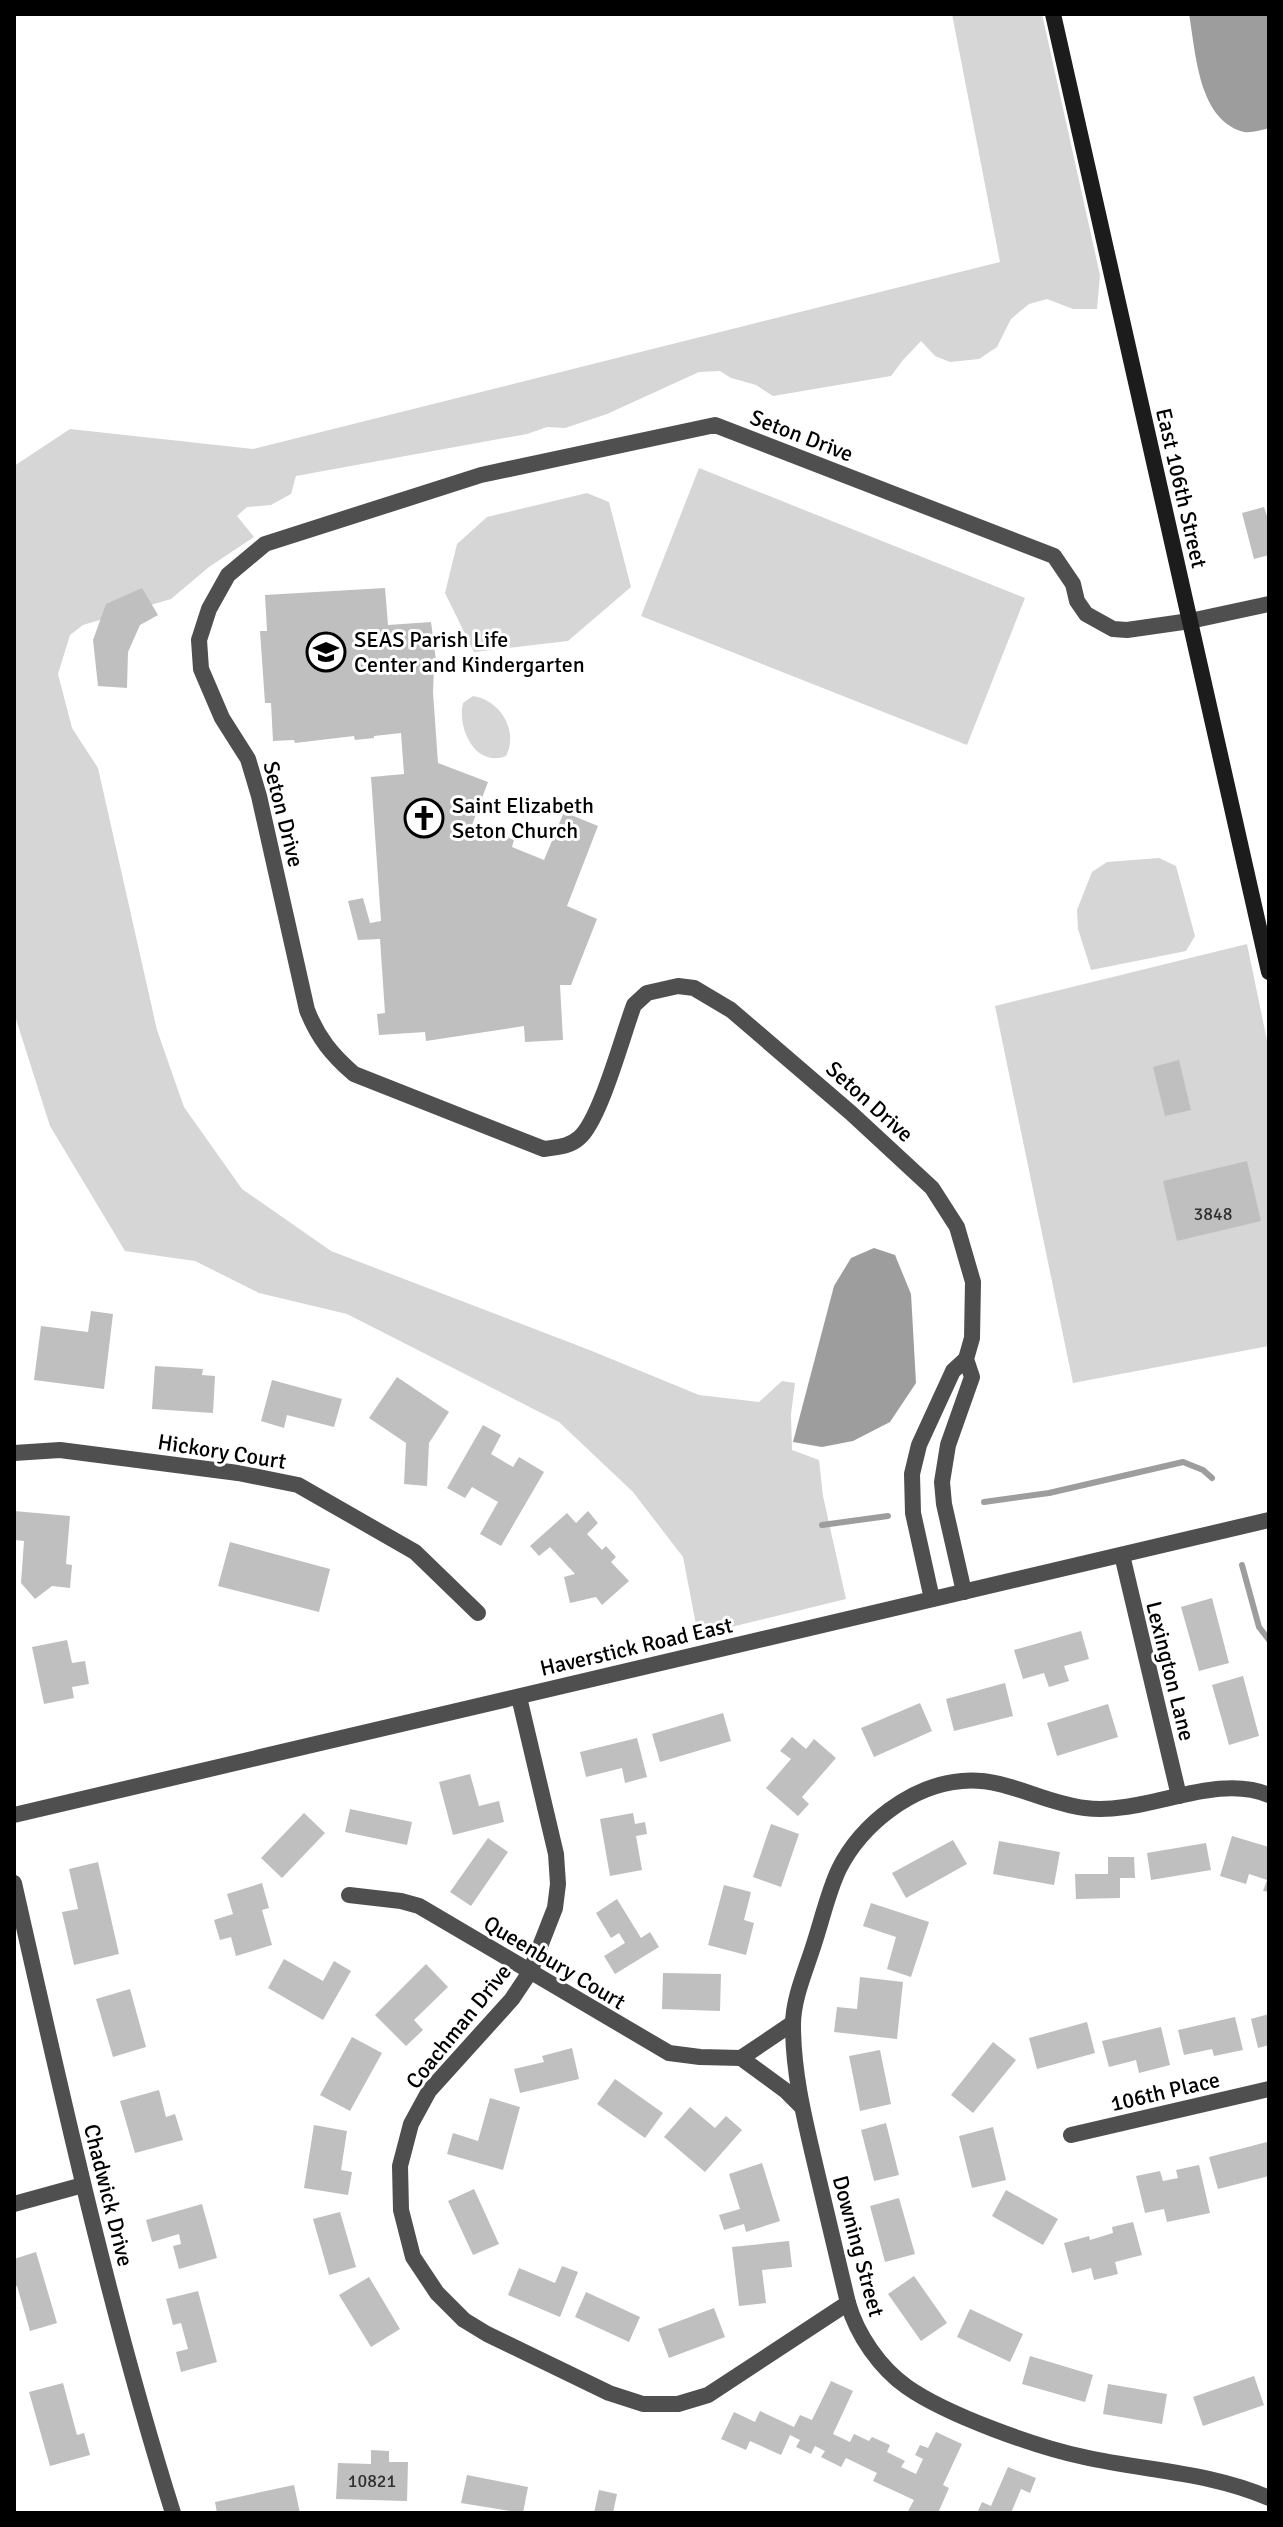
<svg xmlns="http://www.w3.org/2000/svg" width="1283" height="2527" viewBox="0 0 1283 2527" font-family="Signika,sans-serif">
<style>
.green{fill:#d6d6d6}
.water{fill:#9d9d9d}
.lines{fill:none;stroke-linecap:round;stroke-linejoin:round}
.stream{stroke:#9d9d9d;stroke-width:6}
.building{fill:#bfbfbf}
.street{stroke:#4f4f4f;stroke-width:16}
.secondary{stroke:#1c1c1c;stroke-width:16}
.labels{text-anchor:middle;stroke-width:6;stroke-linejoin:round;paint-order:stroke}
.number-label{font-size:18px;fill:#303030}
.street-label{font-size:22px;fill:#000;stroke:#fff}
.poi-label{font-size:22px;fill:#000;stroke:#fff;text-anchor:start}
</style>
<rect width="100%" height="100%" fill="#fff"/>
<!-- green -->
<g class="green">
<path d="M952,14H1042L1100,275L1097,309H1073L1047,299L1029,304L1011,319L997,347L979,359L950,362L935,356L921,341L903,360L891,376L773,396L756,385L731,378L720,371L699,372L607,414L565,428L547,427L527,434L296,476L291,494L271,505L247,507L237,516L254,537L209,567L171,599L83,625L70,635L58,674L72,728L98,768L157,1030L184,1107L242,1189L331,1251L592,1351L699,1395L759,1402L782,1381L795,1383L791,1414L792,1450L819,1460L823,1496L846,1599L698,1635L683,1557L633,1492L559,1422L347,1314L259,1293L195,1261L125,1251L50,1126L14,1013V466L70,429L253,449L1000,262Z"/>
<path d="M699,468L1025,598L967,745L641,616Z"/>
<path d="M587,493L609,502L631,587L568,641L474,652L445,593L457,544L487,517Z"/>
<path d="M473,696C500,700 519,731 506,756C475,768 457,728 463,703Z"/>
<path d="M1159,858L1176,866L1195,936L1186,951L1091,970L1078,929L1077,910L1092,872L1107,862Z"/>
<path d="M1247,944L1269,1050V1346L1073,1383L995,1006Z"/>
</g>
<!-- water -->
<g class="water">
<path d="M1189,14H1269V128C1262,130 1252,133 1244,132C1198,120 1196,53 1189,14Z"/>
<path d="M874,1248L895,1255L911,1294L916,1383L890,1422L853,1441L822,1447L793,1442L834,1286L851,1258Z"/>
</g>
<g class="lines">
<!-- stream -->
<g class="stream">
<path d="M984,1502L1049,1493L1183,1462L1203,1470L1212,1478"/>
<path d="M822,1525L888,1516"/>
<path d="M1242,1565L1259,1627L1269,1640"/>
</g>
</g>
<!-- building -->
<g class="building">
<path d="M1264,507L1269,522V555L1254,559L1242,513Z"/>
<path d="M142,588L158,615L140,625L128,652L127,688L98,686L93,640L106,604Z"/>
<path d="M385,588L388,625L431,622L437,668H434L433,692L438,763L488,782L469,833L474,835L478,825L514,840L512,847L544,860L564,812L598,826L567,906L597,919L571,985H560L563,1040L525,1042L524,1026L426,1041L425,1032L379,1035L377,1014L385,1013L380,939L358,940L348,901L363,898L370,923L381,921L371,777L404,774L401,733L374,736V738L355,740L354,736L295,743L294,740L273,741L271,703H265L260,631H267L265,595Z"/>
<path d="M1179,1060L1191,1110L1165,1116L1153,1067Z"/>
<path d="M1247,1161L1261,1221L1177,1241L1163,1181Z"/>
<path d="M91,1311L113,1314L104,1389L34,1380L41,1326L88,1332Z"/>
<path d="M155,1366L203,1369L202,1375L215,1376L213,1413L152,1409Z"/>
<path d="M397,1377L449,1412L429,1443L427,1486L404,1484L406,1443L369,1418Z"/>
<path d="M272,1380L342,1399L334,1427L287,1415L284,1428L261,1421Z"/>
<path d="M483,1425L501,1435L491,1454L513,1467L519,1457L544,1472L501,1546L480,1534L498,1502L472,1487L465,1498L447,1488Z"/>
<path d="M14,1511L70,1516L66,1564L72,1565L70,1588L52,1586L35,1599L21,1583L24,1541L14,1540Z"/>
<path d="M588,1511L598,1523L587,1534L602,1550L606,1546L616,1557L611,1562L629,1581L602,1605L596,1597L570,1603L564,1577L575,1574L550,1547L539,1556L530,1546L567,1513L576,1523Z"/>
<path d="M230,1542L330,1569L319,1612L218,1586Z"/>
<path d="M1212,1598L1229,1663L1199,1671L1181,1607Z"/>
<path d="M1081,1631L1089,1659L1064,1666L1069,1681L1049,1687L1044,1673L1023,1679L1014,1650Z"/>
<path d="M67,1640L72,1663L85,1661L89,1684L72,1687L74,1698L44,1704L32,1647Z"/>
<path d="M1243,1676L1259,1736L1229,1745L1212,1685Z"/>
<path d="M1005,1683L1013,1716L954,1731L946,1699Z"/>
<path d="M920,1703L932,1731L874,1757L861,1728Z"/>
<path d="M1108,1704L1118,1737L1057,1756L1047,1723Z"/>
<path d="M723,1713L731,1741L660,1762L652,1734Z"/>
<path d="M792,1737L806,1749L814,1739L836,1758L802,1797L809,1804L798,1816L766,1788L791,1759L780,1751Z"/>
<path d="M637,1738L647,1777L625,1783L622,1768L586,1777L580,1752Z"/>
<path d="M470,1774L479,1806L499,1801L504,1822L453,1835L439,1782Z"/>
<path d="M350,1809L412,1822L407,1845L345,1832Z"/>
<path d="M304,1813L325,1833L282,1878L261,1858Z"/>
<path d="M633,1813L635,1824L645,1822L647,1834L636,1836L642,1870L610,1876L600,1819Z"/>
<path d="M771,1824L799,1834L781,1887L753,1877Z"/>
<path d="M1232,1836L1269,1847V1892L1263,1891L1267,1880L1249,1874L1246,1884L1220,1876Z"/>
<path d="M488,1838L508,1852L471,1906L450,1892Z"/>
<path d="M953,1840L967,1864L906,1898L892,1873Z"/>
<path d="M999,1841L1060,1852L1054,1885L993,1874Z"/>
<path d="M1206,1843L1211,1870L1151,1880L1147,1853Z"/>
<path d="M1108,1857H1134L1135,1878H1120V1898L1076,1899L1075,1874H1108Z"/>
<path d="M98,1862L119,1954L74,1965L62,1912L78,1909L69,1869Z"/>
<path d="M262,1883L269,1908L262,1910L272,1945L236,1956L231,1937L220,1940L214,1920L233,1914L227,1894Z"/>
<path d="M724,1885L751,1892L744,1920L754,1923L746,1955L708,1945Z"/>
<path d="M617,1899L641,1938L650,1932L659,1947L615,1974L604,1956L625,1943L619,1933L611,1938L596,1913Z"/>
<path d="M871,1903L929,1922L911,1977L887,1969L896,1937L863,1926Z"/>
<path d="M284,1959L323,1981L334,1961L351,1971L323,2020L268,1988Z"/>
<path d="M426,1964L448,1987L414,2020L423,2030L406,2046L375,2015Z"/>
<path d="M663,1973L721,1974L720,2011L662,2009Z"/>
<path d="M860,1977L903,1982L897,2039L834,2032L837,2007L857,2009Z"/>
<path d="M130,1989L146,2047L113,2057L96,1999Z"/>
<path d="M1269,2014V2045L1258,2048L1251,2019Z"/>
<path d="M1235,2017L1243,2050L1214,2056L1212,2049L1184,2055L1178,2030Z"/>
<path d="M1087,2022L1095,2053L1037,2069L1029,2038Z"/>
<path d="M1161,2027L1170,2065L1139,2073L1136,2060L1109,2067L1102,2041Z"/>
<path d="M352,2037L382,2053L350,2111L320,2095Z"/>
<path d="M993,2042L1016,2060L973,2113L951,2095Z"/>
<path d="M572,2048L579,2079L520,2093L514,2069L544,2062L542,2056Z"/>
<path d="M880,2050L891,2104L860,2111L849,2056Z"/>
<path d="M615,2079L663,2113L645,2138L597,2104Z"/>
<path d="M159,2090L166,2117L175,2114L183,2140L135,2153L120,2101Z"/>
<path d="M490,2098L520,2107L503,2170L447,2154L453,2133L478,2141Z"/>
<path d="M690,2107L715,2128L726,2116L742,2130L705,2172L664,2137Z"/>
<path d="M886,2123L899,2175L874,2181L861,2130Z"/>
<path d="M314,2125L347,2131L341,2170L352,2172L348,2195L304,2188Z"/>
<path d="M993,2127L1006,2180L972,2188L959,2136Z"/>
<path d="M1267,2142L1269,2176L1218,2189L1209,2157Z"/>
<path d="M762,2163L780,2221L746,2232L744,2224L724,2230L719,2215L740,2209L729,2174Z"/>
<path d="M1199,2165L1210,2213L1167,2222L1164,2209L1145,2213L1136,2176L1160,2171L1163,2181L1178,2178L1176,2170Z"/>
<path d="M474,2189L499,2244L473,2255L448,2201Z"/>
<path d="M1006,2190L1058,2219L1043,2245L992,2216Z"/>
<path d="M899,2198L915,2254L885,2262L870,2206Z"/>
<path d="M202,2204L217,2258L179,2269L173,2246L181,2244L179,2234L152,2242L146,2220Z"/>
<path d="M340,2212L356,2267L329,2275L313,2219Z"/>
<path d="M1133,2222L1142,2255L1115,2262L1118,2274L1094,2280L1091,2268L1072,2273L1064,2243L1089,2236L1090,2240L1113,2233L1112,2227Z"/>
<path d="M789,2241L792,2267L762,2270L766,2303L739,2306L732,2247Z"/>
<path d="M36,2252L57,2323L30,2331L17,2286L14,2287V2259Z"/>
<path d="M562,2266L578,2272L560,2317L508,2295L519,2268L555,2283Z"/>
<path d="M914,2276L947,2323L921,2341L888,2294Z"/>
<path d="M369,2277L400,2329L371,2347L339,2295Z"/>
<path d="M198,2291L217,2362L181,2372L176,2352L188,2349L181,2323L173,2325L166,2299Z"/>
<path d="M586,2292L640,2317L629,2342L575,2317Z"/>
<path d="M714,2308L725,2337L669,2358L658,2329Z"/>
<path d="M970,2309L1023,2334L1010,2362L957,2337Z"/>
<path d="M1030,2356L1093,2375L1085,2402L1022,2384Z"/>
<path d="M1254,2376L1264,2405L1203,2426L1193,2397Z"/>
<path d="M831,2381L853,2391L833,2434L850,2442L854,2434L869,2441L872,2437L890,2445L887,2452L905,2461L901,2467L916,2474L923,2459L915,2455L920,2445L928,2448L936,2432L962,2444L943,2485L949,2488L938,2513H907L914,2500L873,2481L877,2473L846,2458L841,2467L821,2457L825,2451L815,2446L811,2454L796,2447L800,2440L790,2435L781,2455L750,2441L746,2450L721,2439L734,2412L755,2422L760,2411L794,2427L800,2415L812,2420Z"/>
<path d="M63,2383L77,2435L84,2433L90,2455L50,2466L29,2392Z"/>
<path d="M1108,2384L1167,2394L1162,2424L1103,2414Z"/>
<path d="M371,2450L389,2451V2462H408L407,2501L336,2499L338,2463L371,2464Z"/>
<path d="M1008,2467L1036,2478L1030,2493L1021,2489L1011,2513H977L982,2502L991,2506Z"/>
<path d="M467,2475L528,2487L523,2513L461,2503Z"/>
<path d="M294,2485L300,2513H217L215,2502Z"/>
<path d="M599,2490L617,2494L613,2513H594Z"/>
</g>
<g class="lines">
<!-- street -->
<g class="street">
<path d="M14,1453L60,1450L238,1473L298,1485L415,1552L478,1613"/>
<path d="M1122,1555L1179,1796"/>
<path d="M964,1592L944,1504L942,1482L948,1445L972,1377L966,1359L972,1338L973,1282L957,1227L932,1188L851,1113L731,1010L694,988L678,986L647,993L634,1005C623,1034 600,1121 579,1138C569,1147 557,1147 544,1149L354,1074C332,1055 318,1038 307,1010L259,796L248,759L222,718L201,669L199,640L209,609L228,575L265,544L481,475L715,425L1054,556L1073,584L1077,601L1086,614L1113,629L1127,630L1190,621L1269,604"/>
<path d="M932,1599L913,1513L912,1474L919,1445L953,1371L966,1359"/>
<path d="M519,1697L556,1854L558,1884L555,1908L530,1972L512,1999L429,2091L411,2124L400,2166L401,2210L413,2257L437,2293L464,2320L487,2334L609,2393L643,2404H678L708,2395L848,2303"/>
<path d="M1269,1795C1214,1772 1144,1816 1085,1808C1042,1803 1006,1777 962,1781C911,1785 861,1825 839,1869C828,1892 822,1920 814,1944C806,1970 793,1998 793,2025C793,2074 805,2121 816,2168C827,2213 837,2258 848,2303C857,2335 880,2368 907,2387C947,2415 1036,2447 1084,2457C1146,2471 1210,2472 1269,2498"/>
<path d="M14,1815L1269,1520"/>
<path d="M14,1883C62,2095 108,2306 173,2513"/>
<path d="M349,1895L401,1901L419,1906L669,2053L700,2057L741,2058L793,2023"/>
<path d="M741,2058L786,2091L801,2106"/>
<path d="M1071,2135L1269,2089"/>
<path d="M14,2204L83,2185"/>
</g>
<!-- secondary -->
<path class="secondary" d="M1053,14L1269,972"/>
</g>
<!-- icons -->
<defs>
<g id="school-ring" transform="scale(2)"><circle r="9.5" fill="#fff" stroke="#000" stroke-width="1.5"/><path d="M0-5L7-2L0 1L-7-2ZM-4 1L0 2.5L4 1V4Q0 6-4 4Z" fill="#000"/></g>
<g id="church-ring" transform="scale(2)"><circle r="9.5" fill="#fff" stroke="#000" stroke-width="1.5"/><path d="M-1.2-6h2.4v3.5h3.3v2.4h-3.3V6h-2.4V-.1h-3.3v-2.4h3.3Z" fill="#000"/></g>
</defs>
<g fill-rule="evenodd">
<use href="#school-ring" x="326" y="652"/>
<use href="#church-ring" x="424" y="818"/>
</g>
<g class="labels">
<!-- number labels -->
<g class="number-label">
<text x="1213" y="1220">3848</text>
<text x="372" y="2487">10821</text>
</g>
<!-- street labels -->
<g class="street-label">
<text transform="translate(802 435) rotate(21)" y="8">Seton Drive</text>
<text transform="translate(1182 488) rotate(77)" y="8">East 106th Street</text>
<text transform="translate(284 814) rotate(76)" y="8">Seton Drive</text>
<text transform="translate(870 1101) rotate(42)" y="8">Seton Drive</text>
<text transform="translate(222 1451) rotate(9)" y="8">Hickory Court</text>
<text transform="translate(636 1646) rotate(-13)" y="8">Haverstick Road East</text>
<text transform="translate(1171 1671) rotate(76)" y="8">Lexington Lane</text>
<text transform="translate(555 1962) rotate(31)" y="8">Queenbury Court</text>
<text transform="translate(458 2026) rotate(-51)" y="8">Coachman Drive</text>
<text transform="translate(1165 2091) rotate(-13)" y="8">106th Place</text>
<text transform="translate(109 2195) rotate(76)" y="8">Chadwick Drive</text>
<text transform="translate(859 2246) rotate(75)" y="8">Downing Street</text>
</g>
<!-- poi labels -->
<g class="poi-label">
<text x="354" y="647">SEAS Parish Life<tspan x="354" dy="25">Center and Kindergarten</tspan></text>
<text x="452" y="813">Saint Elizabeth<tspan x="452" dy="25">Seton Church</tspan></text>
</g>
</g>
<!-- border -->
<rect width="1283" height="2527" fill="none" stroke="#000000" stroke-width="32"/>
</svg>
